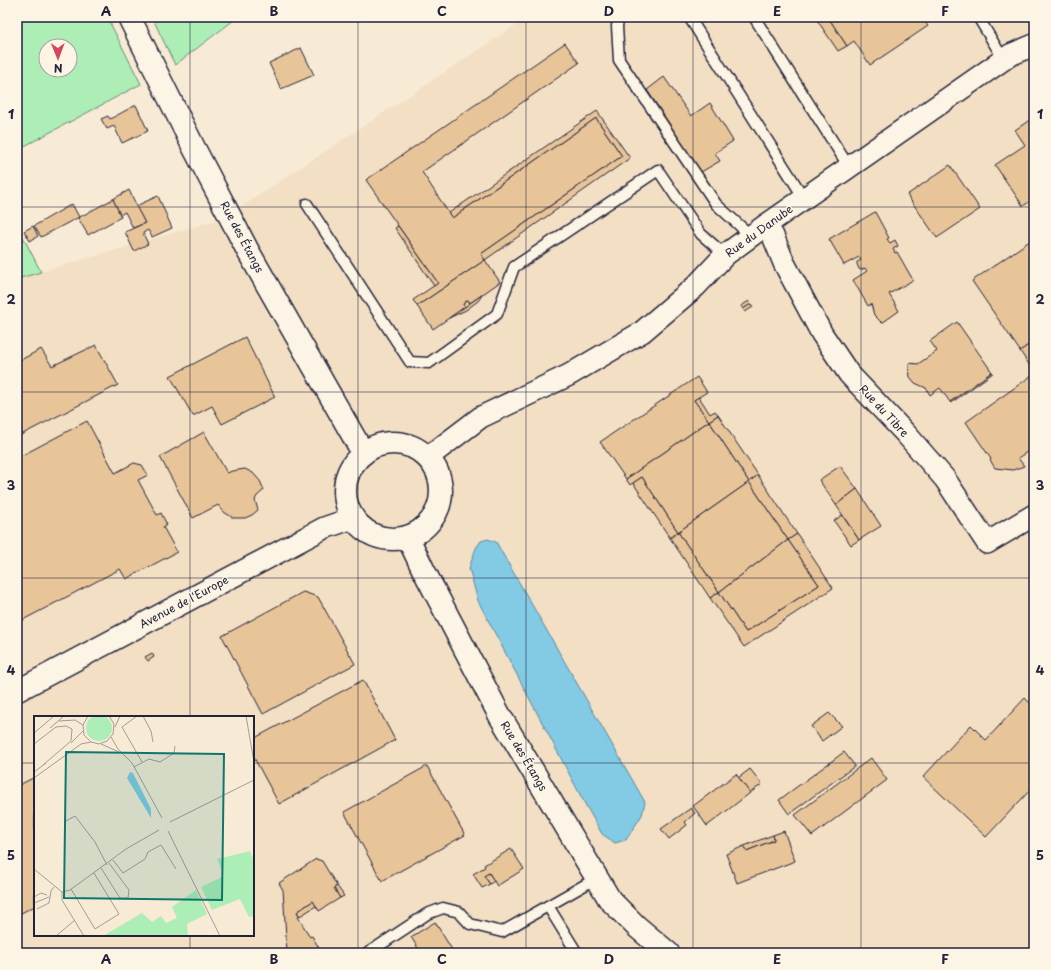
<svg xmlns="http://www.w3.org/2000/svg" width="1051" height="970" viewBox="0 0 1051 970" font-family="'Playpen Sans',sans-serif">
<style>
.built{fill:#f3e0c4;fill-rule:evenodd}
.green{fill:#adeeb7;stroke:#688879;fill-rule:evenodd}
.water{fill:#83cae5;stroke:#5c87a1}
.building{fill:#e8c599;stroke:#22223b}
.lines{fill:none;stroke-linecap:round;stroke-linejoin:round}
.service-casing{stroke:#22223b;stroke-width:13}
.minor-casing{stroke:#22223b;stroke-width:24}
.secondary-casing{stroke:#22223b;stroke-width:25}
.service{stroke:#fcf5e5;stroke-width:10}
.minor{stroke:#fcf5e5;stroke-width:21}
.secondary{stroke:#fcf5e5;stroke-width:22}
.grid{fill:none;stroke:#22223b;stroke-width:1;stroke-opacity:0.55}
.labels{text-anchor:middle;stroke-width:3;stroke-linejoin:round;paint-order:stroke}
.street-label{font-size:11px;fill:#22223b;stroke:#fcf5e5}
.inset-road{fill:none;stroke:#a29b98;stroke-width:1}
.view{fill:#0f766e;fill-opacity:0.15;stroke:#0f766e;stroke-width:2}
.inset-edge{fill:none;stroke:#22223b;stroke-width:2}
.neatline{fill:none;stroke:#22223b;stroke-width:1.5}
.grid-label{font-size:13px;text-anchor:middle;font-weight:bold;fill:#22223b}
</style>
<rect width="100%" height="100%" fill="#f8ebd6"/>
<filter id="ink" filterUnits="userSpaceOnUse"><feTurbulence type="fractalNoise" baseFrequency=".025" numOctaves="2"/><feDisplacementMap in="SourceGraphic" scale="8" xChannelSelector="R" yChannelSelector="G"/><feConvolveMatrix kernelMatrix="1 2 1 2 8 2 1 2 1" color-interpolation-filters="sRGB"/></filter>
<g filter="url(#ink)">
<!-- built -->
<path class="built" d="M528,17H1034V953H17V279L226,217ZM35,717H253V935H35Z"/>
<!-- green -->
<g class="green">
<path d="M17,17H107L141,84L17,150ZM46,46H70V70H46Z"/>
<path d="M152,17H238L175,65Z"/>
<path d="M17,225L41,272L17,279Z"/>
</g>
<!-- water -->
<path class="water" d="M488,539L496,542L645,802L642,815L626,840L615,843L602,834L585,804L478,601L469,568L476,548L481,541Z"/>
<!-- building -->
<g class="building">
<path d="M815,17H828L847,46L838,51Z"/>
<path d="M828,17H921L928,26L870,65L854,41L847,46Z"/>
<path d="M565,43L579,63L422,172L452,218L596,118L622,156L481,254L485,260L417,306L413,300L438,283L366,180Z"/>
<path d="M301,48L314,75L281,89L269,63Z"/>
<path d="M664,77L691,116L710,103L733,141L715,153L720,161L701,172L647,90Z"/>
<path d="M136,105L148,131L122,143L114,126L107,129L101,119L108,116L110,119Z"/>
<path d="M597,111L630,158L485,260L481,254L622,156L596,118L452,218L449,213Z"/>
<path d="M1034,117V199L1023,206L995,165L1025,145L1015,130Z"/>
<path d="M950,165L980,209L937,238L907,195Z"/>
<path d="M129,190L145,223L133,228L125,212L120,215L113,199Z"/>
<path d="M158,196L172,228L152,237L148,230L143,233L148,244L134,251L125,232L145,223L136,206Z"/>
<path d="M113,199L121,217L88,235L78,218Z"/>
<path d="M72,204L79,217L41,237L34,226Z"/>
<path d="M875,212L889,238L887,239L890,243L895,240L898,246L893,249L895,253L897,252L913,280L889,294L899,311L882,323L874,315L871,304L868,306L853,280L867,271L865,268L861,270L859,269L857,264V262L861,260L859,257L844,265L829,239Z"/>
<path d="M33,226L38,236L30,241L24,231Z"/>
<path d="M398,226L438,283L434,286L395,228Z"/>
<path d="M1034,238V341L1020,351L972,281Z"/>
<path d="M485,260L500,282L470,303L468,300L463,304L465,307L433,329L417,306Z"/>
<path d="M483,294L478,301L466,310L449,318Z"/>
<path d="M468,300L470,303L465,307L463,304Z"/>
<path d="M749,301L751,304L743,309L741,306Z"/>
<path d="M751,304L753,307L745,312L743,309Z"/>
<path d="M957,322L992,372L950,402L940,388L930,395L926,388L915,383L910,377L909,366V363L918,364L937,351L930,341Z"/>
<path d="M245,337L275,397L222,424L212,406L193,416L170,376Z"/>
<path d="M1034,341V372L1020,351Z"/>
<path d="M96,345L118,385L17,437V362L41,349L52,366Z"/>
<path d="M992,372L993,373L951,403L950,402Z"/>
<path d="M1034,374V447L1018,458L1024,466L1013,470L995,468L990,460L991,459L966,422Z"/>
<path d="M697,377L707,392L694,400L709,421L626,479L600,442Z"/>
<path d="M699,397L710,414L715,411L718,415L709,421L694,400Z"/>
<path d="M718,415L758,475L749,482L709,421Z"/>
<path d="M87,421L115,473L134,463L142,465L148,475L138,480L157,515L161,513L167,525L163,527L177,552L126,579L120,569L17,623V458Z"/>
<path d="M709,421L749,482L678,532L642,477L630,485L626,479Z"/>
<path d="M204,432L227,473L232,471L245,469L253,473L260,481L264,490L257,496L255,500L258,510L252,515L245,518H233L224,512L218,505L193,518L160,457Z"/>
<path d="M840,466L857,489L836,505L819,480Z"/>
<path d="M758,475L797,534L788,540L749,482Z"/>
<path d="M642,477L678,532L670,538L633,483Z"/>
<path d="M749,482L788,540L719,592L678,532Z"/>
<path d="M857,489L881,526L859,540L836,505Z"/>
<path d="M842,515L859,540L851,545L834,521Z"/>
<path d="M678,532L719,592L710,598L670,538Z"/>
<path d="M797,534L833,588L744,647L710,598L719,592L746,632L819,585L788,540Z"/>
<path d="M788,540L819,585L746,632L719,592Z"/>
<path d="M303,592L318,597L355,664L263,714L222,636Z"/>
<path d="M152,653L154,657L148,661L145,657Z"/>
<path d="M363,680L395,740L279,804L253,756V739Z"/>
<path d="M1025,698L1034,707V786L986,837L923,777L971,725L986,740Z"/>
<path d="M829,713L842,726L822,741L811,726Z"/>
<path d="M844,752L855,766L789,814L779,800Z"/>
<path d="M871,758L887,780L812,836L795,815Z"/>
<path d="M427,766L465,835L382,881L344,812Z"/>
<path d="M750,769L762,784L750,793L738,778Z"/>
<path d="M736,774L750,793L707,826L693,806Z"/>
<path d="M35,777V906L17,915V786Z"/>
<path d="M691,808L695,813L685,822L687,825L669,839L661,829Z"/>
<path d="M784,831L795,861L737,883L726,854L744,846L746,851L774,840L773,835Z"/>
<path d="M773,835L774,840L746,851L744,846Z"/>
<path d="M511,849L524,869L497,886L489,873L484,876L490,884L482,888L473,874L485,867L484,865Z"/>
<path d="M316,859L322,861L337,886L334,888L340,898L319,911L313,901L297,912L300,916L298,917L310,937L312,936L319,948L311,953H287L283,890L279,883Z"/>
<path d="M489,873L494,881L490,884L484,876Z"/>
<path d="M337,886L344,896L340,898L334,888Z"/>
<path d="M313,901L316,906L300,916L297,912Z"/>
<path d="M435,922L454,953H421L411,937Z"/>
</g>
<g class="lines">
<!-- service casing -->
<g class="service-casing">
<g id="service">
<path d="M619,17L617,26L619,60L716,204L751,236"/>
<path d="M689,17L804,198"/>
<path d="M754,17L849,167"/>
<path d="M978,17L1004,60"/>
<path d="M307,204L410,362L429,363L497,314L514,267L658,170L701,234L725,255"/>
<path d="M548,906L577,953"/>
<path d="M368,953L427,914L443,908L459,912L470,924L502,932L597,878"/>
</g>
</g>
<!-- minor casing -->
<g class="minor-casing">
<g id="minor">
<path d="M766,225L773,236L784,263L822,334L849,374L906,434L945,479L987,543L1034,515"/>
<path d="M427,458L481,417L569,375L642,332L696,286L725,255L766,225L1010,55L1034,45"/>
<path d="M17,691L324,528L353,518"/>
</g>
</g>
<!-- secondary casing -->
<g class="secondary-casing">
<g id="secondary">
<path d="M129,17L193,146L248,251L363,453"/>
<circle cx="393" cy="491" r="48"/>
<path d="M408,538L423,569L500,716L610,900L636,926L668,953"/>
</g>
</g>
<!-- service -->
<use href="#service" class="service"/>
<!-- minor -->
<use href="#minor" class="minor"/>
<!-- secondary -->
<use href="#secondary" class="secondary"/>
</g>
</g>
<!-- grid -->
<path class="grid" d="M190,17V717M358,17V953M526,17V953M693,17V953M861,17V953M17,207H1034M17,392H1034M17,578H1034M17,763H35M253,763H1034M190,935V953"/>
<g class="labels">
<!-- street labels -->
<g class="street-label">
<text transform="translate(759 231) rotate(-36)" y="4">Rue du Danube</text>
<text transform="translate(242 237) rotate(62)" y="4">Rue des Étangs</text>
<text transform="translate(884 411) rotate(47)" y="4">Rue du Tibre</text>
<text transform="translate(184 602) rotate(-28)" y="4">Avenue de l'Europe</text>
<text transform="translate(524 756) rotate(59)" y="4">Rue des Étangs</text>
</g>
</g>
<!-- overview -->
<g transform="translate(34 716)">
<rect width="220" height="220" fill="#f8ebd6"/>
<path d="M52 12a13 13 0 1 1 26 0a13 13 0 1 1-26 0ZM216,135L220,145V200L215,201L206,183L178,194L167,171L190,160L183,143ZM162,174L173,198L153,208L154,220H69L108,197L118,206L127,200L132,207L143,202L138,191Z" fill="#adeeb7"/>
<path d="M96,56L99,57L117,93V102L93,62Z" fill="#83cae5"/>
<path class="inset-road" d="M54,0L49,9L50,19L57,26L65,28L73,25L79,18L80,8L75,0M103,0L88,11L108,46M109,0L117,15L119,26M212,0L220,46M25,5L41,4L49,9M81,11L86,0M16,12L30,0M0,17L20,0M77,21L84,33L98,47L128,102M37,27L49,15M0,28L22,11L32,10L38,13L37,25L9,49M67,28L85,36M100,51L115,43L126,46L140,37L141,30M0,56L12,47M0,62L47,28L57,26M32,105L41,100L61,126L73,149M136,106L220,64M134,115L186,220M79,144L89,157L111,143L114,136L127,129L142,153M67,152L86,182H94L95,174L75,147M0,153L28,176M37,173L61,213L85,198L60,157M28,176L36,174L92,133L125,114M28,176V184L50,220M0,181L7,177L13,179M0,187L15,181M3,193L15,187L17,175L20,171M22,220L41,204"/>
<path class="view" d="M32,36L190,38L188,184L30,182Z"/>
<rect width="220" height="220" class="inset-edge"/>
</g>
<!-- margin -->
<rect width="1051" height="970" fill="none" stroke="#fcf5e5" stroke-width="44"/>
<!-- north arrow -->
<g transform="translate(58 58) rotate(179)"><circle r="19" fill="#fcf5e5" stroke="#a5a1a1"/>
<path d="M0-3L7 15L0 10L-7 15Z" fill="#d1495b"/>
<text y="-6" font-size="11" font-weight="bold" text-anchor="middle" fill="#22223b">N</text>
</g>
<rect x="22" y="22" width="1007" height="926" class="neatline"/>
<g class="grid-label">
<text x="106" y="16">A</text>
<text x="274" y="16">B</text>
<text x="442" y="16">C</text>
<text x="609" y="16">D</text>
<text x="777" y="16">E</text>
<text x="945" y="16">F</text>
<text x="11" y="119">1</text>
<text x="1040" y="119">1</text>
<text x="11" y="304">2</text>
<text x="1040" y="304">2</text>
<text x="11" y="490">3</text>
<text x="1040" y="490">3</text>
<text x="11" y="675">4</text>
<text x="1040" y="675">4</text>
<text x="11" y="860">5</text>
<text x="1040" y="860">5</text>
<text x="106" y="964">A</text>
<text x="274" y="964">B</text>
<text x="442" y="964">C</text>
<text x="609" y="964">D</text>
<text x="777" y="964">E</text>
<text x="945" y="964">F</text>
</g>
</svg>
